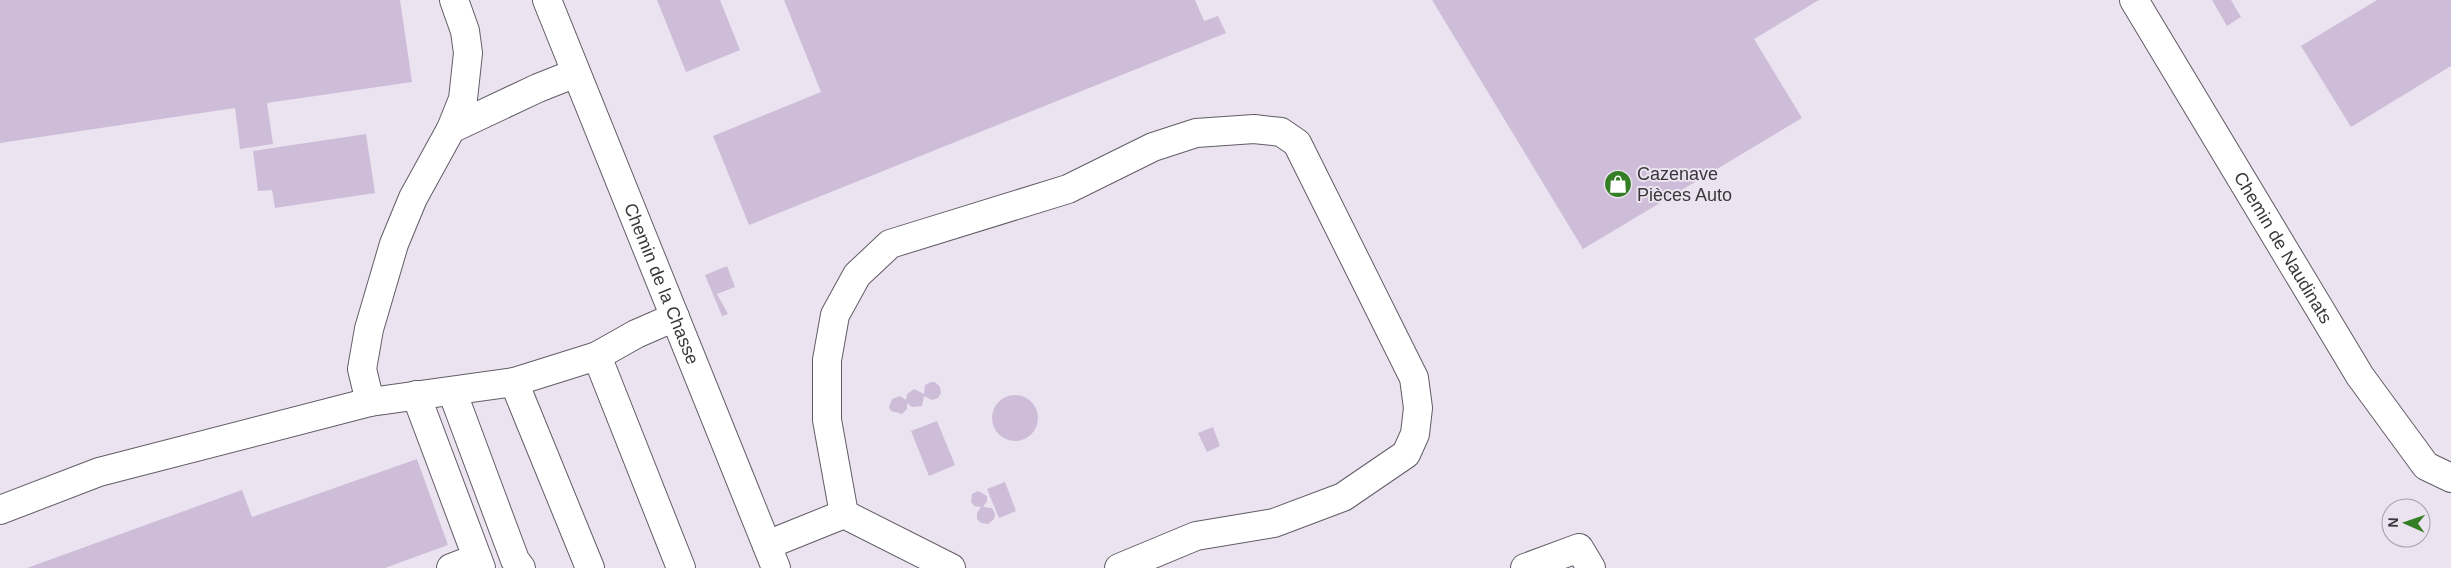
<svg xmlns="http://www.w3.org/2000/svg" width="2451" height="568" viewBox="0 0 2451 568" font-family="Arial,sans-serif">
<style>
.building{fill:#cdbdd9}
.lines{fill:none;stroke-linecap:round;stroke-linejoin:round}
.minor-casing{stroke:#625c66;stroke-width:30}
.minor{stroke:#fff;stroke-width:28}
.labels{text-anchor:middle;stroke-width:4;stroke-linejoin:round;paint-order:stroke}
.poi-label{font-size:18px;fill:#39373b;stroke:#ebe4f0;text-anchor:start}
.street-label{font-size:18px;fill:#39373b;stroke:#ebe4f0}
</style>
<rect width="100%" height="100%" fill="#ebe4f0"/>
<!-- building -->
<g class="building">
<path d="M0,0H400L412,82L267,103L273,144L240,149L235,108L0,143Z"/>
<path d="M657,0H720L740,50L686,72Z"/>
<path d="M784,0H1195L1204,21L1218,16L1226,33L749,225L713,136L821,92Z"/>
<path d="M1432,0H1819L1754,39L1802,118L1583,249Z"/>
<path d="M2212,0H2231L2241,17L2227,26Z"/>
<path d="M2377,0H2451V66L2351,127L2301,46Z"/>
<path d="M366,134L375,193L275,208L272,190L258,191L253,151Z"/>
<path d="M727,266L735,287L717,294L728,314L722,316L705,275Z"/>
<path d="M931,382H935L940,387L941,393L938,398L932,400L924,396L922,406L912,407L907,403V409L902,414L891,411L889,407L892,399L900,396L906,400L907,394L914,389L924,394L925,385Z"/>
<circle cx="1015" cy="418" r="23"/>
<path d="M937,421L955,465L929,476L911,431Z"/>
<path d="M1213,427L1220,446L1207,452L1198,433Z"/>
<path d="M417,459L448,545L385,568H27L242,490L252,517Z"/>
<path d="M1005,482L1016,511L999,518L987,489Z"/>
<path d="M978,491L987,496V501L983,507L992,508L995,514L994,519L988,524L981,523L977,519V513L981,507L974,506L971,502L972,494Z"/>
</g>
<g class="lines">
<!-- minor casing -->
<g class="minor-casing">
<g id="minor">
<path id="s1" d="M547,0L776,568"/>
<path id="s2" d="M2134,0L2360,376L2426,466L2451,478"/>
<path d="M451,129L538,88L576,73"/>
<path d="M597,356L636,334L675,317"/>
<path d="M452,391L515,560L521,568"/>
<path d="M416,395L481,568"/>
<path d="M370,402L514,382"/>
<path d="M0,510L99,472L370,402L362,369L369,329L394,244L413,198L451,129L463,99L468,53L465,31L454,0"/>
<path d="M844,514L827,420V360L835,315L857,275L890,244L1068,189L1153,147L1196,133L1254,129L1281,132L1297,143L1414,378L1418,408L1415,434L1406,454L1343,497L1274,523L1196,536L1119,568"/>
<path d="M767,545L844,514L951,568"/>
<path d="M451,568L477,558"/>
<path d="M590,568L514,382L597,356L681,568"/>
<path d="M1525,568L1579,548L1591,568"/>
</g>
</g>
<!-- minor -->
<use href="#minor" class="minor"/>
</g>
<!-- icons -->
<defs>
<g id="shop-disc" transform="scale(1.4375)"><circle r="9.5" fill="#347e25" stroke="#ebe4f0"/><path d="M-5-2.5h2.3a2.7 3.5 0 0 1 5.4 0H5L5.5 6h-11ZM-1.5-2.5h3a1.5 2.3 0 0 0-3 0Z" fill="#fff"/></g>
</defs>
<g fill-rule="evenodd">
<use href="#shop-disc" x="1618" y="184"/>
</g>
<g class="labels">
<!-- poi labels -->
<g class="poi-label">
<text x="1637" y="180">Cazenave<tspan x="1637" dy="21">Pièces Auto</tspan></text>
</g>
<!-- street labels -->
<g class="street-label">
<text dy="6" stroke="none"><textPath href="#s2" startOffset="289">Chemin de Naudinats</textPath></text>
<text dy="6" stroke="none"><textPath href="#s1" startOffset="306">Chemin de la Chasse</textPath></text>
</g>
</g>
<!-- north arrow -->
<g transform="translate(2406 523) rotate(272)"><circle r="24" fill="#ebe4f0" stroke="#a49fa8"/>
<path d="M0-4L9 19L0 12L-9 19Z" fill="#347e25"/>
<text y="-8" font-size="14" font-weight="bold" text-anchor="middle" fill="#39373b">N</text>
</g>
</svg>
